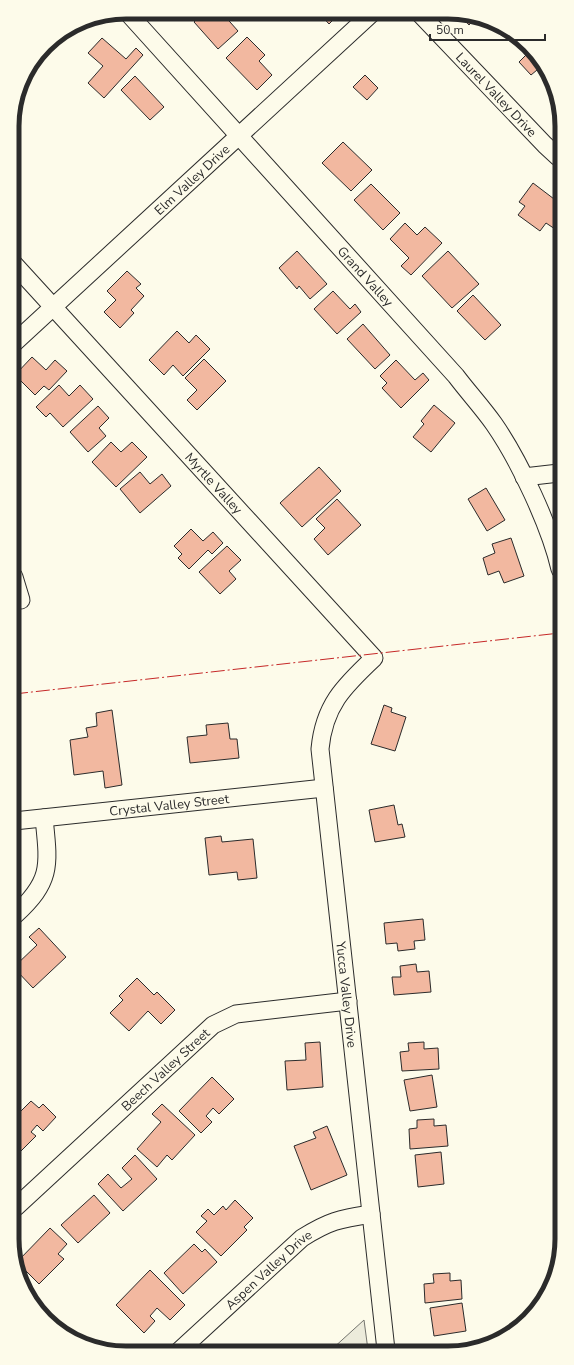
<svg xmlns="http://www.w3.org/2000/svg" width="574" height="1365" viewBox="0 0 574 1365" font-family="'Nunito Sans',sans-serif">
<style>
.green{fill:#ecebdb;stroke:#74746e}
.building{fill:#f2b8a0;stroke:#2b2b2b}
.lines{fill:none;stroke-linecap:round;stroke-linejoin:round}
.minor-casing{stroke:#2b2b2b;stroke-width:19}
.minor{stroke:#fdfbea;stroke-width:17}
.power{stroke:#c62828;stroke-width:1;stroke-dasharray:14 3 2 3;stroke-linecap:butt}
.labels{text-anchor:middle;stroke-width:3;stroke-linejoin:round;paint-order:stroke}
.street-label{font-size:13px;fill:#2b2b2b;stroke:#fdfbea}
.rim{fill:none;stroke:#2b2b2b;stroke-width:5}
</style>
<rect width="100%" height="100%" fill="#fdfbea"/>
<!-- green -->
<path class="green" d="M364,1320L368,1350H331Z"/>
<!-- building -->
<g class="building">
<path d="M204,12L222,13L238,31L218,49L194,22Z"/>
<path d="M319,13H340L329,24Z"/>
<path d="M459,14H470L477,17L469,25Z"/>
<path d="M247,37L265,55L259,61L272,75L257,90L226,58Z"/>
<path d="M102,38L126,59L136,48L143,55L104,98L88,83L103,66L88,53Z"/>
<path d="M530,51L550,84L537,70L531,75L519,62Z"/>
<path d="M365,75L378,88L367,100L353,87Z"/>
<path d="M135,76L164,107L150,120L121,90Z"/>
<path d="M343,142L372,170L351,191L322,163Z"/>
<path d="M533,183L558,202L559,224L555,229L546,223L540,231L518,215L525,206L519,202Z"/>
<path d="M371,184L400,213L383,230L354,200Z"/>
<path d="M405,223L417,235L425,227L442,243L411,275L401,266L409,258L390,239Z"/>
<path d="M297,251L327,284L310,299L299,286L297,289L279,268Z"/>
<path d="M448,251L479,284L452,308L422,276Z"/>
<path d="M127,271L141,284L136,288L144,296L131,310L134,313L120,328L104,312L116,300L107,291Z"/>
<path d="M333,291L350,309L355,304L361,312L337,334L314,309Z"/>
<path d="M473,295L501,325L485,340L457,311Z"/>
<path d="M363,324L390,355L375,369L347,339Z"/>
<path d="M177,331L189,343L196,335L210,349L183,376L173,365L164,375L149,360Z"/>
<path d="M32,357L46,370L55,360L67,371L49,390L44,386L35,395L15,375Z"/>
<path d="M204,359L226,381L197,410L187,400L197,390L185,378Z"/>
<path d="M396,360L415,380L423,373L429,380L401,408L382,388L387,383L380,376Z"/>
<path d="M59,385L69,396L80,385L93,399L63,427L50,413L46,417L36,407Z"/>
<path d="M434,405L455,423L431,452L413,437L424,424L421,421Z"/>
<path d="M98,406L109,418L99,428L106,436L88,452L70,432Z"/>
<path d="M111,442L121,452L132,442L147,457L116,487L92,462Z"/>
<path d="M319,467L341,491L302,527L280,503Z"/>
<path d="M140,472L150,484L162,474L171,486L140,513L120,489Z"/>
<path d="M486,488L505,520L487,531L468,499Z"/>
<path d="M337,499L361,525L328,555L314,539L325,528L316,519Z"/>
<path d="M191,529L203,541L213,532L223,543L212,554L208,550L189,569L178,558L182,554L174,546Z"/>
<path d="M511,538L524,576L504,583L499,571L488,575L483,558L495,553L492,544Z"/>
<path d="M227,546L241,560L229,571L236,579L220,594L199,572Z"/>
<path d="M384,705L392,708L391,712L406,717L395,751L371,744Z"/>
<path d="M112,710L122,785L105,788L103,771L74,775L70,740L88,737L86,728L97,726L96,713Z"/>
<path d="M228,723L230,739H237L239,758L190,763L187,737L207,735L206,725Z"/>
<path d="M394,805L398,825L402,824L405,837L375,842L369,810Z"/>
<path d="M221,836L222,842L253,839L257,878L238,880L237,872L209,875L205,838Z"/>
<path d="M423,919L425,940L414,941L415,949L398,951L397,943L386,944L384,923Z"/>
<path d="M39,928L66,957L33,988L15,969V966L37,945L29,937Z"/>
<path d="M416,964L417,972L429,971L431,992L394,995L392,977H401L400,966Z"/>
<path d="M137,978L154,995L157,992L175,1010L161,1024L148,1011L129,1031L110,1013L123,1000L119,996Z"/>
<path d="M320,1042L323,1087L287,1090L285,1061L306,1060L305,1043Z"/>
<path d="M424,1042V1049L438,1048L439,1069L402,1071L400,1052L409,1051L408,1043Z"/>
<path d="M432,1075L437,1107L410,1111L404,1080Z"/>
<path d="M212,1077L234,1099L219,1114L213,1108L206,1116L212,1122L201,1133L179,1111Z"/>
<path d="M31,1101L39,1108L43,1104L56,1117L43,1131L37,1125L31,1132L36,1136L21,1151L15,1146V1117Z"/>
<path d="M162,1104L195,1135L172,1160L167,1155L157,1167L137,1149L161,1122L152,1114Z"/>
<path d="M434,1119V1126L446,1125L448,1146L410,1149L409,1129L417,1128V1120Z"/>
<path d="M327,1126L347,1175L311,1190L294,1146L316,1138L313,1132Z"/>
<path d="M441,1152L444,1184L418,1187L415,1155Z"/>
<path d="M135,1155L157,1179L123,1211L98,1184L108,1174L121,1188L132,1179L122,1168Z"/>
<path d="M94,1195L110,1213L78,1243L61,1225Z"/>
<path d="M235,1200L253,1218L244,1227L247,1230L221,1256L196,1232L207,1221L201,1216L208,1209L214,1215L223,1206L226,1210Z"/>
<path d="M50,1228L67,1244L58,1254L64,1259L39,1284L17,1262Z"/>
<path d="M194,1244L202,1252L205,1249L217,1262L183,1294L164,1273Z"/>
<path d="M150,1270L185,1305L170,1320L157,1308L150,1316L155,1321L144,1333L116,1305Z"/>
<path d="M450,1273V1281L461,1280L462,1299L425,1303L424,1284L434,1283L433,1274Z"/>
<path d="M462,1303L466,1331L434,1336L430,1308Z"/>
<path d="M461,1344L462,1349H432Z"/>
</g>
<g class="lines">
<!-- minor casing -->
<g class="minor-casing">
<g id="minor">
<path id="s1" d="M127,12L456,376C468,392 482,407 494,424C519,460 550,526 560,569"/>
<path id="s2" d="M420,14L545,145L558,157"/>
<path id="s3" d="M13,263L374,658C343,687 324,706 320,749L386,1350"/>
<path id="s4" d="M13,344L371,14"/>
<path d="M524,477L559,473"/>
<path d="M14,577L21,600"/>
<path id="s5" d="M14,821L324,788"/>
<path d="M15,915C52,881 49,866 44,818"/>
<path id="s6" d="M16,1207L213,1025L236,1014L348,1001"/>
<path id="s7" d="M179,1351L302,1238C329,1221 339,1219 371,1214"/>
</g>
</g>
<!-- minor -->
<use href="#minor" class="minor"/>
<!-- power -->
<path class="power" d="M14,694L560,633"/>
</g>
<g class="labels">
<!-- street labels -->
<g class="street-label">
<text dy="5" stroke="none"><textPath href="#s2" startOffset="111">Laurel Valley Drive</textPath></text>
<text dy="5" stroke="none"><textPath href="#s4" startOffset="243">Elm Valley Drive</textPath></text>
<text dy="5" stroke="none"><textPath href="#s1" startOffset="356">Grand Valley</textPath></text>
<text dy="5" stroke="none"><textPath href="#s3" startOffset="298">Myrtle Valley</textPath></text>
<text dy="5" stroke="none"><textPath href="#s5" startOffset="156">Crystal Valley Street</textPath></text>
<text dy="5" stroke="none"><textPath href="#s3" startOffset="891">Yucca Valley Drive</textPath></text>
<text dy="5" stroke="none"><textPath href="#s6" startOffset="203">Beech Valley Street</textPath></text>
<text dy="5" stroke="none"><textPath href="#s7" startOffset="121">Aspen Valley Drive</textPath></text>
</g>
</g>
<!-- crop -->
<path d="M0 0H574V1365H0ZM126 19H448A107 107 0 0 1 555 126V1239A107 107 0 0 1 448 1346H126A107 107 0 0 1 19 1239V126A107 107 0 0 1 126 19Z" fill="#fdfbea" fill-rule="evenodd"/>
<path class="rim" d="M126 19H448A107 107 0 0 1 555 126V1239A107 107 0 0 1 448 1346H126A107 107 0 0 1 19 1239V126A107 107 0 0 1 126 19Z"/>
<!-- scale -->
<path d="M430 34v6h115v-6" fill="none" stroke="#2b2b2b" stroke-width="2"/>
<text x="436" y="34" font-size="12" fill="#2b2b2b" stroke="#fdfbea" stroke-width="3" paint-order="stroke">50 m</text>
</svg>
